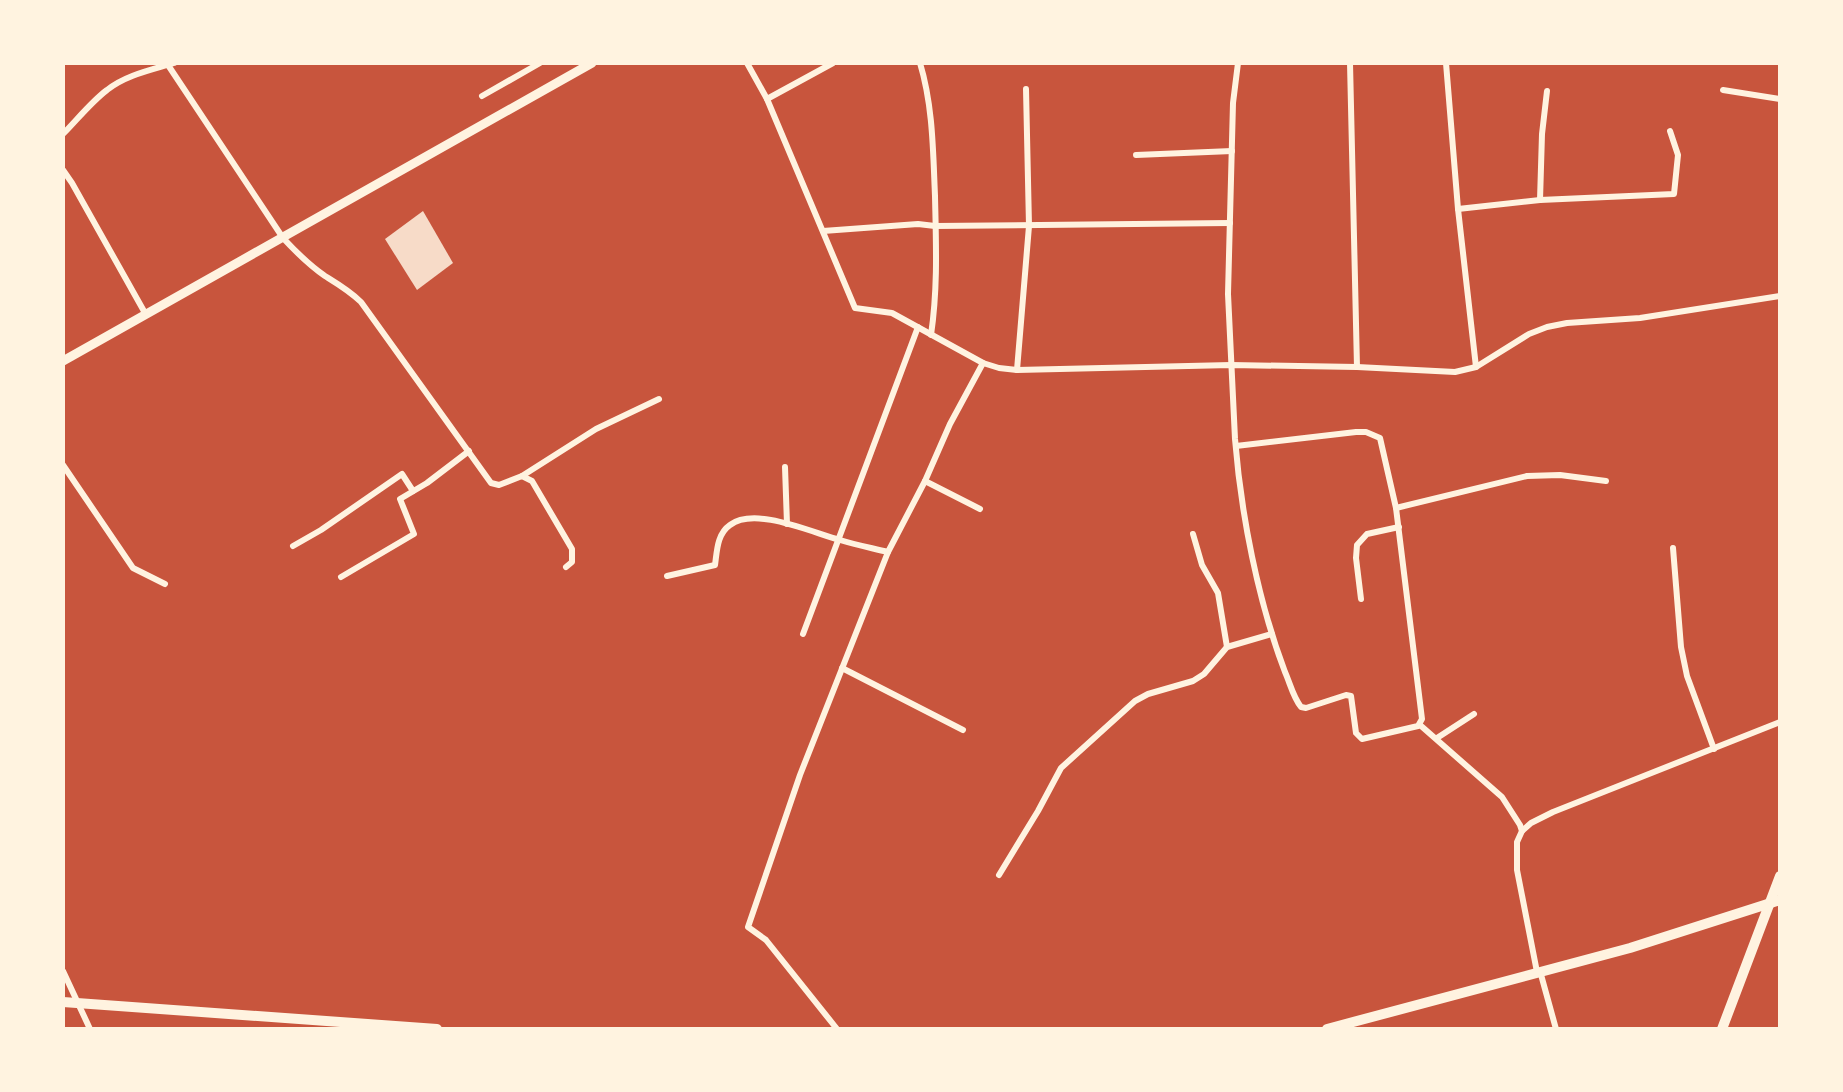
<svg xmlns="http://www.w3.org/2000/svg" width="1843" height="1092" viewBox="0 0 1843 1092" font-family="Literata,serif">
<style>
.building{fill:#f7dbc8}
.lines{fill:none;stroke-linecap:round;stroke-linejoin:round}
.minor{stroke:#fff3e0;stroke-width:6}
.secondary{stroke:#fff3e0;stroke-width:9}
.primary{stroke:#fff3e0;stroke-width:10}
</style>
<rect width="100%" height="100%" fill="#c8553d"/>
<!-- building -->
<path class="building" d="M423,211L453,263L417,290L385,239Z"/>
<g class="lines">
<!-- minor -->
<g class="minor">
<path d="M747,63L767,99L855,308L892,313L983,363L999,368L1017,370L1231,365L1357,367L1455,372L1476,367L1529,334L1547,327L1567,323L1640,318L1780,296"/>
<path d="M920,63C933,106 933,151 935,196C936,243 938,287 931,335"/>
<path d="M1350,63L1357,367"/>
<path d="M1446,63L1458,209L1476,367"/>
<path d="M168,65L283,238C296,252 309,265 325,276C338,284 350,291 361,302L491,483L499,485L522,476L532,481L572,549V562L566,567"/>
<path d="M1723,90L1780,99"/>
<path d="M482,96L540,63"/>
<path d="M767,99L833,63"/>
<path d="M63,134C77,120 91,102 107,90C126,75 151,70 174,63"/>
<path d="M1136,155L1232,151"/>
<path d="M63,170L72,183L145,313"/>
<path d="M1540,200L1542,134L1547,91"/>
<path d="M1458,209L1540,200L1674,194L1678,155L1670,131"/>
<path d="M823,231L918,224L935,226L1230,223"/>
<path d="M1017,370L1029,226L1026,89"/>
<path d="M1236,446L1356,432H1366L1380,438L1396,508L1422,719L1418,726L1362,739L1356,733L1351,696L1346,695L1306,708L1301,707C1293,697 1290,683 1285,672C1258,601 1241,514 1235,439L1228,294L1233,103L1238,63"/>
<path d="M63,465L133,568L165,584"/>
<path d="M785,467L787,524"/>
<path d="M522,476L596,429L659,399"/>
<path d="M925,481L980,509"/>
<path d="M1396,508L1527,476L1560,475L1606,481"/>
<path d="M1193,534L1202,565L1218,593L1227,647"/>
<path d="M293,546L321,530L402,474L413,491"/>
<path d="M1673,548L1681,647L1687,676L1714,749"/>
<path d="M667,576L715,565C717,551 717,534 730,525C755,506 813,533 840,540C856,545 872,548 888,552"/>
<path d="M341,577L414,534L400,499L427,483L469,451"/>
<path d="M1361,599L1356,558L1357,545L1367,534L1399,527"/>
<path d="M803,634L918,327"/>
<path d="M842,668L963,730"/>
<path d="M1420,725L1502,797L1520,825L1522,831L1517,842V870L1537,972"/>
<path d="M1437,738L1474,714"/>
<path d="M1522,831L1531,823L1553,812L1780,722"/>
<path d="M999,875L1038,811L1061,768L1135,701L1148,694L1193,681L1204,674L1227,647L1272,634"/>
<path d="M63,971L90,1029"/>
<path d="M1540,971L1556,1029"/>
<path d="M837,1029L766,940L748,927L800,775L888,552L925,481L950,424L983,363"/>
</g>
<!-- secondary -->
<path class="secondary" d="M63,361L592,63"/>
<!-- primary -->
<g class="primary">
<path d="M63,1002L437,1029"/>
<path d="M1327,1029L1630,948L1780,900"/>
<path d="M1722,1029L1780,876"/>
</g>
</g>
<!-- border -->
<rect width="1843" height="1092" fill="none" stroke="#fff3e0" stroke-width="130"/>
</svg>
